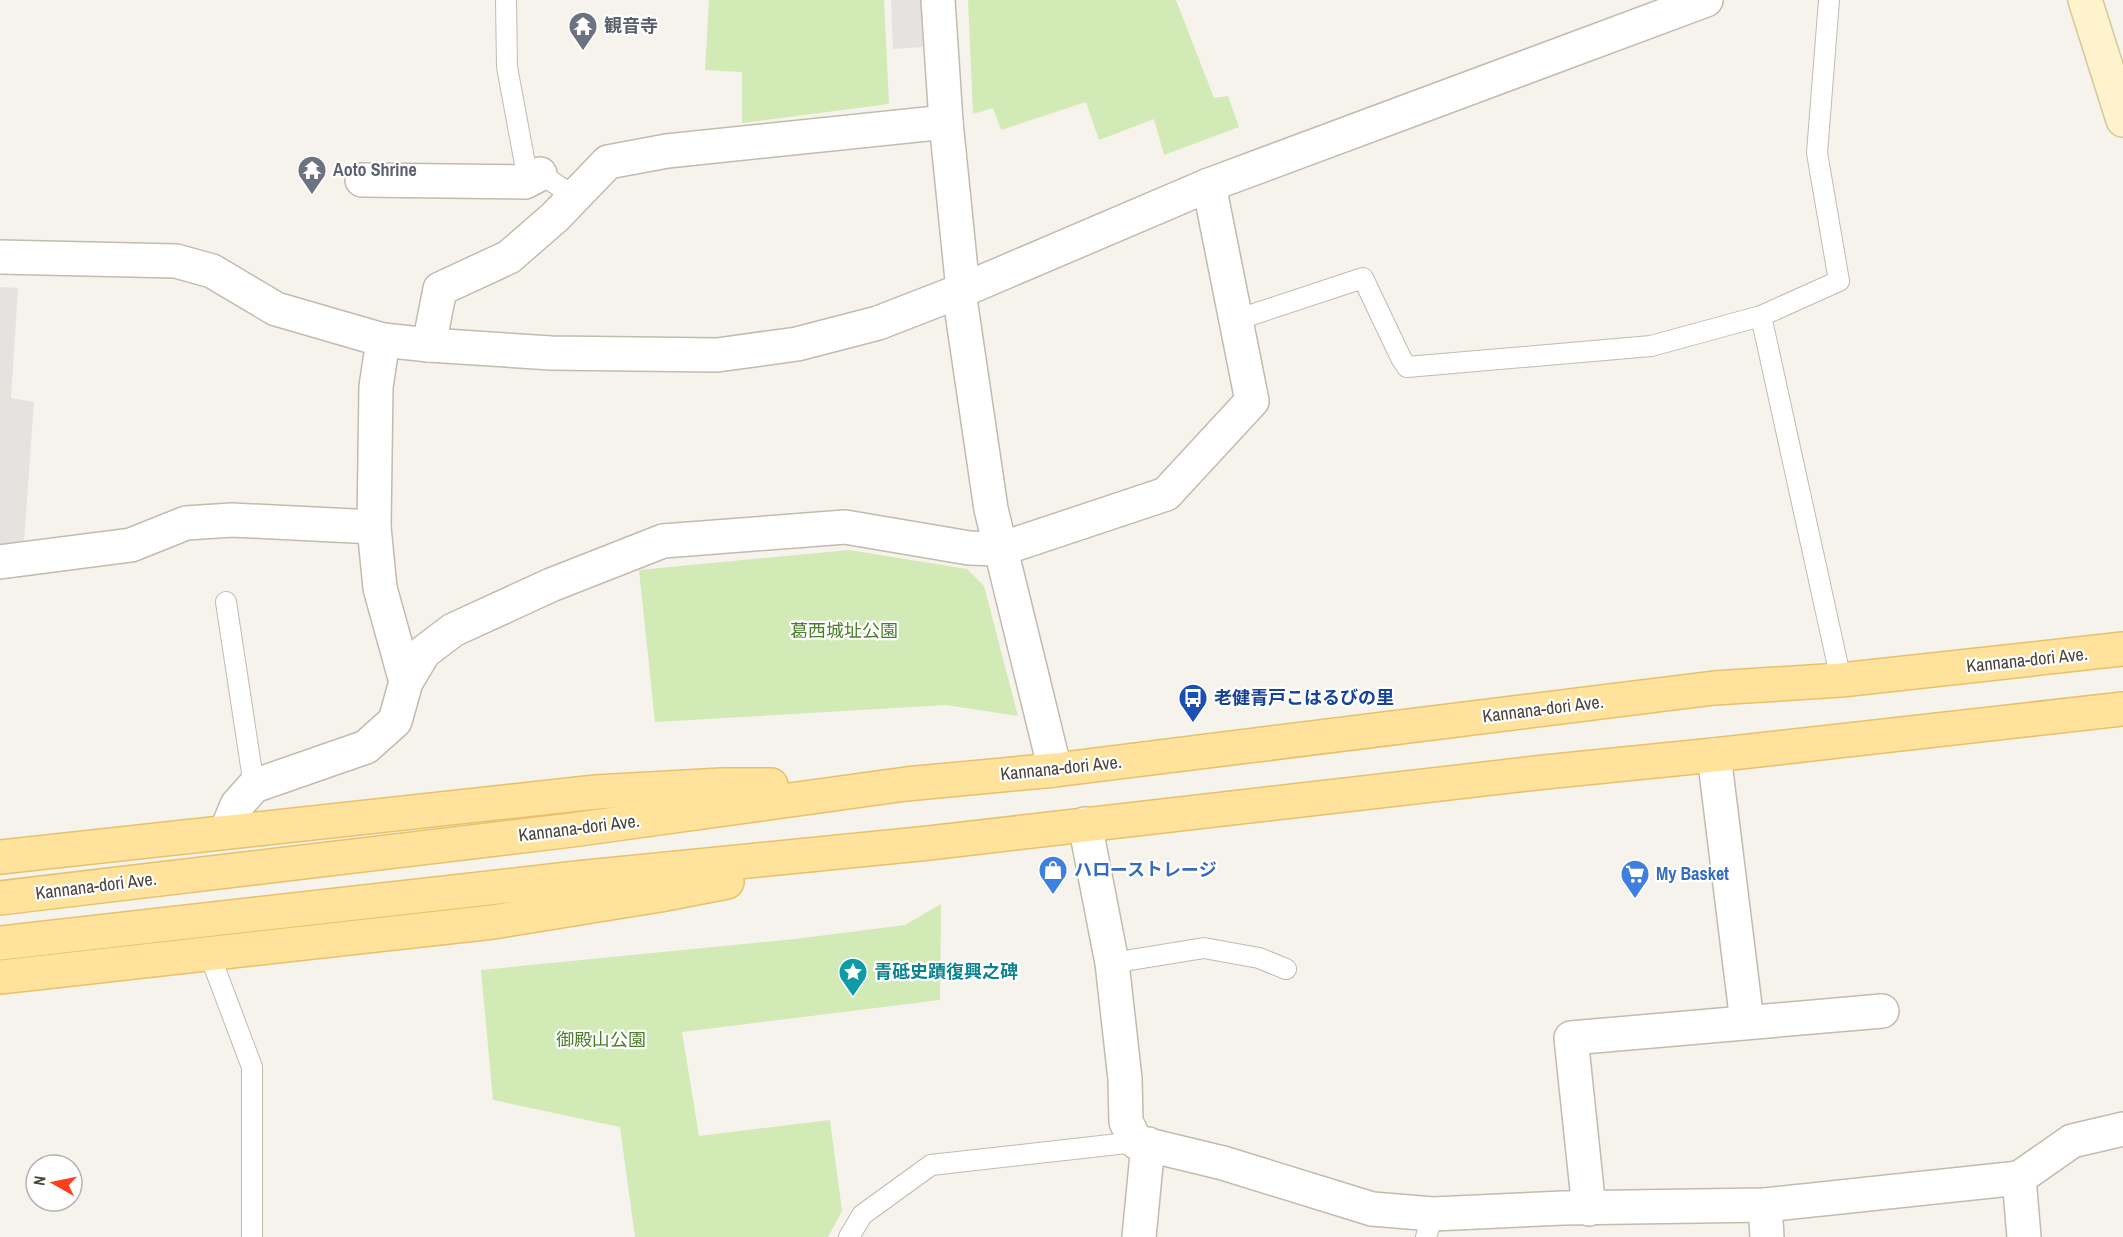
<svg xmlns="http://www.w3.org/2000/svg" width="2123" height="1237" viewBox="0 0 2123 1237" font-family="'Archivo Narrow','Noto Sans JP',sans-serif">
<style>
.green{fill:#d2eab5}
.parking{fill:#e5e3e0}
.lines{fill:none;stroke-linecap:round;stroke-linejoin:round}
.lane-casing{stroke:#c2bbae;stroke-width:22}
.street-casing{stroke:#c2bbae;stroke-width:36}
.secondary-casing{stroke:#d6c79b;stroke-width:36}
.primary-casing{stroke:#e6c16a;stroke-width:36}
.lane{stroke:#fff;stroke-width:20}
.street{stroke:#fff;stroke-width:33}
.secondary{stroke:#fff3cd;stroke-width:33}
.primary{stroke:#ffe39c;stroke-width:33}
.labels{text-anchor:middle;stroke-width:4.5;stroke-linejoin:round;paint-order:stroke}
.worship-label{font-size:18px;font-weight:bold;fill:#5b616d;stroke:#fff;text-anchor:start}
.park-label{font-size:18px;fill:#4a7f2a;stroke:#fff}
.street-label{font-size:18px;fill:#4b4439;stroke:#fff}
.transit-label{font-size:18px;font-weight:bold;fill:#164399;stroke:#fff;text-anchor:start}
.shop-label{font-size:18px;font-weight:bold;fill:#366cbe;stroke:#fff;text-anchor:start}
.culture-label{font-size:18px;font-weight:bold;fill:#0d838f;stroke:#fff;text-anchor:start}
</style>
<rect width="100%" height="100%" fill="#f6f3ec"/>
<!-- green -->
<g class="green">
<path d="M709,0H884L889,104L742,123V72L705,70Z"/>
<path d="M968,0H1176L1214,98L1228,96L1239,127L1164,155L1154,119L1099,140L1086,102L1001,130L993,108L973,114Z"/>
<path d="M849,550L967,569L984,586L1018,716L946,705L655,722L639,570Z"/>
<path d="M941,904L940,1000L682,1032L699,1136L830,1120L842,1211L828,1237H635L620,1127L493,1100L481,970L795,939L905,925Z"/>
</g>
<!-- parking -->
<g class="parking">
<path d="M891,0H921L923,47L893,49Z"/>
<path d="M0,287L18,288L11,398L34,402L24,541L3,544H0Z"/>
</g>
<g class="lines">
<!-- lane casing -->
<g class="lane-casing">
<g id="lane">
<path d="M506,0L507,67L525,164L574,196"/>
<path d="M1829,0L1817,153L1839,281L1761,316L1841,680"/>
<path d="M1236,320L1363,278L1401,358L1407,367L1651,346L1761,316"/>
<path d="M226,602L254,786"/>
<path d="M209,953L252,1067V1237"/>
<path d="M1112,963L1204,948L1259,958L1286,969"/>
<path d="M849,1237L862,1215L931,1165L1136,1142"/>
<path d="M1426,1237L1433,1214"/>
</g>
</g>
<!-- street casing -->
<g class="street-casing">
<g id="street">
<path d="M938,0L946,122L963,290"/>
<path d="M362,180L525,182L540,174"/>
<path d="M0,257L176,261L212,271L276,309L383,340L429,345L551,353L717,355L797,344L878,323L963,290L1209,185"/>
<path d="M959,292L991,509L1055,770"/>
<path d="M383,340L376,387L374,527L380,588L406,682"/>
<path d="M429,345L440,289L509,257L555,217L608,162L667,151L946,122"/>
<path d="M0,562L131,545L186,523L232,520L374,527"/>
<path d="M1714,755L1747,1022"/>
<path d="M1085,824L1112,963L1125,1079L1126,1122L1136,1142L1223,1163L1372,1209L1433,1214L1563,1208L1765,1205L2019,1178L2072,1141L2123,1129"/>
<path d="M226,832L237,805L254,786L366,747L395,721L406,682L424,652L453,630L551,585L663,541L845,527L969,548L1001,549L1166,494L1252,401L1209,185L1706,0"/>
<path d="M2019,1178L2024,1237"/>
<path d="M1765,1205L1767,1237"/>
<path d="M1589,1209L1571,1038L1882,1011"/>
<path d="M1139,1237L1148,1144"/>
</g>
</g>
<!-- secondary casing -->
<g class="secondary-casing">
<path id="secondary" d="M2085,0L2123,120"/>
</g>
<!-- primary casing -->
<g class="primary-casing">
<g id="primary">
<path d="M0,857L596,792L722,785H771"/>
<path d="M0,898L572,830L906,784L1055,770L1714,688L1841,680L2123,649"/>
<path d="M0,943L577,878L929,843L1545,772L1714,755L2123,709"/>
<path d="M0,977L493,922L660,895L727,882"/>
</g>
</g>
<!-- lane -->
<use href="#lane" class="lane"/>
<!-- street -->
<use href="#street" class="street"/>
<!-- secondary -->
<use href="#secondary" class="secondary"/>
<!-- primary -->
<use href="#primary" class="primary"/>
</g>
<!-- icons -->
<defs>
<g id="temple-pin" transform="scale(1.5)"><path d="M0 17L-7.5 6A9.5 9.5 0 1 1 7.5 6Z" fill="#6b7280" stroke="#fff"/><path d="M0-6L5-2H3V0L6.5 2.5H4V6H1.5V3h-3V6H-4V2.5H-6.5L-3 0V-2H-5Z" fill="#fff"/></g>
<g id="bus-pin" transform="scale(1.5)"><path d="M0 17L-7.5 6A9.5 9.5 0 1 1 7.5 6Z" fill="#1a4fb4" stroke="#fff"/><path d="M-5-6H5V4H4V6H2V4H-2V6H-4V4H-5ZM-3.5-4V0h7V-4ZM-3.5 1.2v1.5H-2V1.2ZM2 1.2v1.5H3.5V1.2Z" fill="#fff"/></g>
<g id="shop-pin" transform="scale(1.5)"><path d="M0 17L-7.5 6A9.5 9.5 0 1 1 7.5 6Z" fill="#3f7fe0" stroke="#fff"/><path d="M-5-2.5h2.3a2.7 3.5 0 0 1 5.4 0H5L5.5 6h-11ZM-1.5-2.5h3a1.5 2.3 0 0 0-3 0Z" fill="#fff"/></g>
<g id="supermarket-pin" transform="scale(1.5)"><path d="M0 17L-7.5 6A9.5 9.5 0 1 1 7.5 6Z" fill="#3f7fe0" stroke="#fff"/><path d="M-6-5.5h2.5l.6 2H6L4.5 2H-2.5L-4.4-4H-6ZM-1.5 3.2a1.3 1.3 0 1 0 .1 0ZM3 3.2a1.3 1.3 0 1 0 .1 0Z" fill="#fff"/></g>
<g id="sight-pin" transform="scale(1.5)"><path d="M0 17L-7.5 6A9.5 9.5 0 1 1 7.5 6Z" fill="#0f9aa8" stroke="#fff"/><path d="M0-6L1.8-2.2L6-1.7L2.9 1.2L3.7 5.4L0 3.3L-3.7 5.4L-2.9 1.2L-6-1.7L-1.8-2.2Z" fill="#fff"/></g>
</defs>
<g fill-rule="evenodd">
<use href="#temple-pin" x="583" y="26"/>
<use href="#temple-pin" x="312" y="170"/>
<use href="#bus-pin" x="1193" y="698"/>
<use href="#shop-pin" x="1053" y="870"/>
<use href="#supermarket-pin" x="1635" y="874"/>
<use href="#sight-pin" x="853" y="972"/>
</g>
<g class="labels">
<!-- worship labels -->
<g class="worship-label">
<text x="604" y="32">観音寺</text>
<text x="333" y="176">Aoto Shrine</text>
</g>
<!-- park labels -->
<g class="park-label">
<text x="844" y="637">葛西城址公園</text>
<text x="601" y="1046">御殿山公園</text>
</g>
<!-- street labels -->
<g class="street-label">
<text transform="translate(2027 660) rotate(-6)" y="6">Kannana-dori Ave.</text>
<text transform="translate(1543 709) rotate(-7)" y="6">Kannana-dori Ave.</text>
<text transform="translate(1061 768) rotate(-6)" y="6">Kannana-dori Ave.</text>
<text transform="translate(579 828) rotate(-7)" y="6">Kannana-dori Ave.</text>
<text transform="translate(96 886) rotate(-7)" y="6">Kannana-dori Ave.</text>
</g>
<!-- transit labels -->
<g class="transit-label">
<text x="1214" y="704">老健青戸こはるびの里</text>
</g>
<!-- shop labels -->
<g class="shop-label">
<text x="1074" y="876">ハローストレージ</text>
<text x="1656" y="880">My Basket</text>
</g>
<!-- culture labels -->
<g class="culture-label">
<text x="874" y="978">青砥史蹟復興之碑</text>
</g>
</g>
<!-- north arrow -->
<g transform="translate(54 1183) rotate(279)"><circle r="28" fill="#ffffff" stroke="#b7b4b0" stroke-width="1.5"/>
<path d="M0-4.5L10 22L0 15L-10 22Z" fill="#fc3f1d"/>
<text y="-9" font-size="16" font-weight="bold" text-anchor="middle" fill="#4b4439">N</text>
</g>
</svg>
